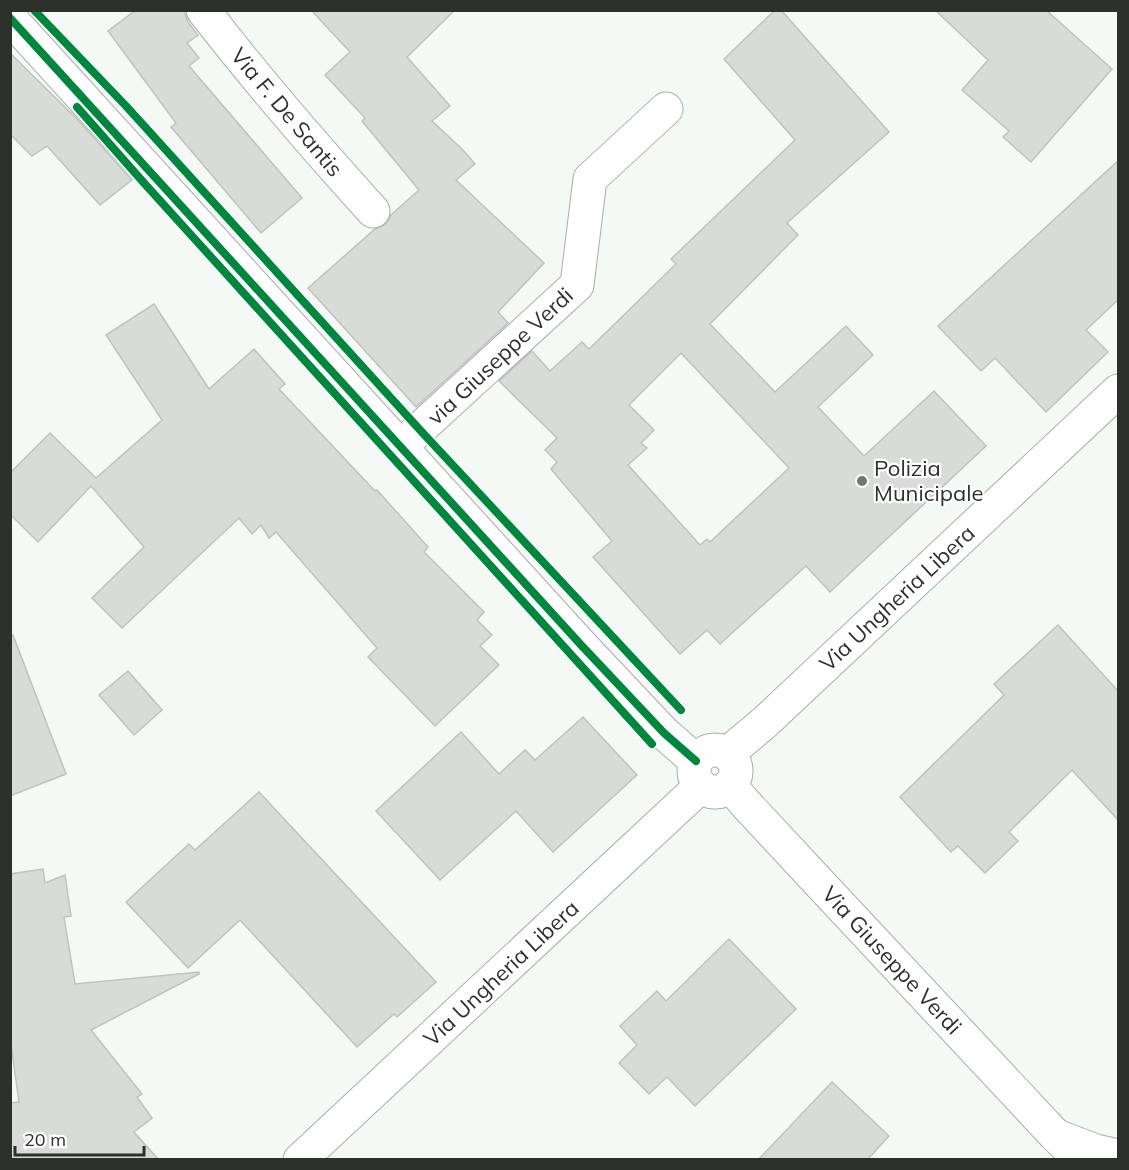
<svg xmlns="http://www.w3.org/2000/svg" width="1129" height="1170" viewBox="0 0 1129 1170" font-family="Mulish,sans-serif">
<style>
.building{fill:#d9dbd9;stroke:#c0c2c0;stroke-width:1.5;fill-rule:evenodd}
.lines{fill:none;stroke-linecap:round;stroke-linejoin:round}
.minor-casing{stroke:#aaadaa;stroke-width:35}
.tertiary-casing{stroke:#aaadaa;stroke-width:35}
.minor{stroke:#fefefe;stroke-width:33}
.tertiary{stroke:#fefefe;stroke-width:33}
.cycleway-casing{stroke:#fff;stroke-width:11}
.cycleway{stroke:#00873e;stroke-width:8}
.poi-dot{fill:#747674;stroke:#fff;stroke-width:2}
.labels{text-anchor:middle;stroke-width:4.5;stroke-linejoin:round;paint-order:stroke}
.street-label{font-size:22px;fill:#2e302e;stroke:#fff}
.poi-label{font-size:22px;fill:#2e302e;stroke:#fff;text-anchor:start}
</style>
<rect width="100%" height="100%" fill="#f5f9f6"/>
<!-- building -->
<g class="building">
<path d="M136,10H184L188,22L198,35L187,43L199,58L189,66L302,198L261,233L171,127L176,123L108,31Z"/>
<path d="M311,10H455L407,57L450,106L432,121L463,150L475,164L456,180L544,263L498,312L508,323L416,407L308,288L375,229L385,225L391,215L419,190L362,121L365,118L325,75L350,52Z"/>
<path d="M775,10H781L889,132L787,223L798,235L710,324L775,392L846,326L873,355L818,407L864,456L934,391L986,446L830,592L806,566L720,644L707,630L680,654L593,557L612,541L551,469L557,462L545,450L557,438L499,381L532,351L550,371L582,342L589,349L676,264L671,259L795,140L724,59ZM681,353L789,468L710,542L707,539L700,545L628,465L647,448L641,443L654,430L629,405Z"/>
<path d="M935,10H1046L1112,69L1031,162L1003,137L1009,131L962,90L988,60Z"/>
<path d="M10,53L76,118L132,180L100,205L47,146L32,156L10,134Z"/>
<path d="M1119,160V299L1086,330L1108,352L1046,412L995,358L981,371L938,326Z"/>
<path d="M154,304L209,389L254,349L285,384L279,389L375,491L377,490L428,547L424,552L484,612L477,620L492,635L480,646L499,665L435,726L368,657L377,648L276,532L269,538L261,525L252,534L239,518L122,628L92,598L144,547L91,486L38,542L10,514V473L50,433L96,478L162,420L106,335Z"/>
<path d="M1058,625L1119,692V821L1072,770L1009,832L1018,841L985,873L958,846L951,852L900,797L1004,695L994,684Z"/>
<path d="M13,635L66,774L10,796V636Z"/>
<path d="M128,671L162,710L134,735L99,695Z"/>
<path d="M583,717L637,775L553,852L516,811L440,880L376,811L461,732L499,774L525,750L535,760Z"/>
<path d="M259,792L436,982L397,1017L394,1014L357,1047L240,920L188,968L126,902L189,844L195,850Z"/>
<path d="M43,869L45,883L65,875L71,916L64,917L75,984L199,972V974L91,1030L142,1094L137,1097L152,1118L134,1132L159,1160H10V1103L19,1102L10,1037V874Z"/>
<path d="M729,939L796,1009L695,1106L667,1077L649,1094L619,1063L637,1045L620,1026L657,991L666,1001Z"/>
<path d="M832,1082L889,1136L867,1160H758Z"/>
</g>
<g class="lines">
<!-- minor casing -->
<g class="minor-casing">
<g id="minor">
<path d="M203,10C257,80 314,146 373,211"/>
<path d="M400,447L577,285L590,179L666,109"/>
<path d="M727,754L764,723L1118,391"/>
<path d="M300,1160L701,786"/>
</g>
</g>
<!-- tertiary casing -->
<g class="tertiary-casing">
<g id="tertiary">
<path d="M10,18L582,646L664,733L696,761"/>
<circle cx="715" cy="771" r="21"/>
<path d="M730,785L744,802L811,874L1055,1135L1081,1160"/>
<path d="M1059,1137L1096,1151L1118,1156"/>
</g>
</g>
<!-- minor -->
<use href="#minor" class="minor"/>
<!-- tertiary -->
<use href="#tertiary" class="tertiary"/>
<!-- cycleway casing -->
<g class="cycleway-casing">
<g id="cycleway">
<path d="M34,10L126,106L420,430L681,710"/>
<path d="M10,18L582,646L664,733L696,761"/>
<path d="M77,107L144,183L652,744"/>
</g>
</g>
<!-- cycleway -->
<use href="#cycleway" class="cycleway"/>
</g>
<!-- markers -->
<circle class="poi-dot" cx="862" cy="481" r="6"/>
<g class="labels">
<!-- street labels -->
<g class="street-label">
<text transform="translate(287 112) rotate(50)" y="8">Via F. De Santis</text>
<text transform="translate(500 356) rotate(-43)" y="8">via Giuseppe Verdi</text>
<text transform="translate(897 598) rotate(-43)" y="8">Via Ungheria Libera</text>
<text transform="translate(892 960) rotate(47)" y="8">Via Giuseppe Verdi</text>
<text transform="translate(501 973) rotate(-43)" y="8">Via Ungheria Libera</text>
</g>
<!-- poi labels -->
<g class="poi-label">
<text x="874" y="476">Polizia<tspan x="874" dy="25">Municipale</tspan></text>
</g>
</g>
<!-- border -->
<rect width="1129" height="1170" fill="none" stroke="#2e302e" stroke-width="24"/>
<!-- scale -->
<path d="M15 1146v9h129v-9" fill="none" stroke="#2e302e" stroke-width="3"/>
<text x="24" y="1146" font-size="18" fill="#2e302e" stroke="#ffffff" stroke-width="4.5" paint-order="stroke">20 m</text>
</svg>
